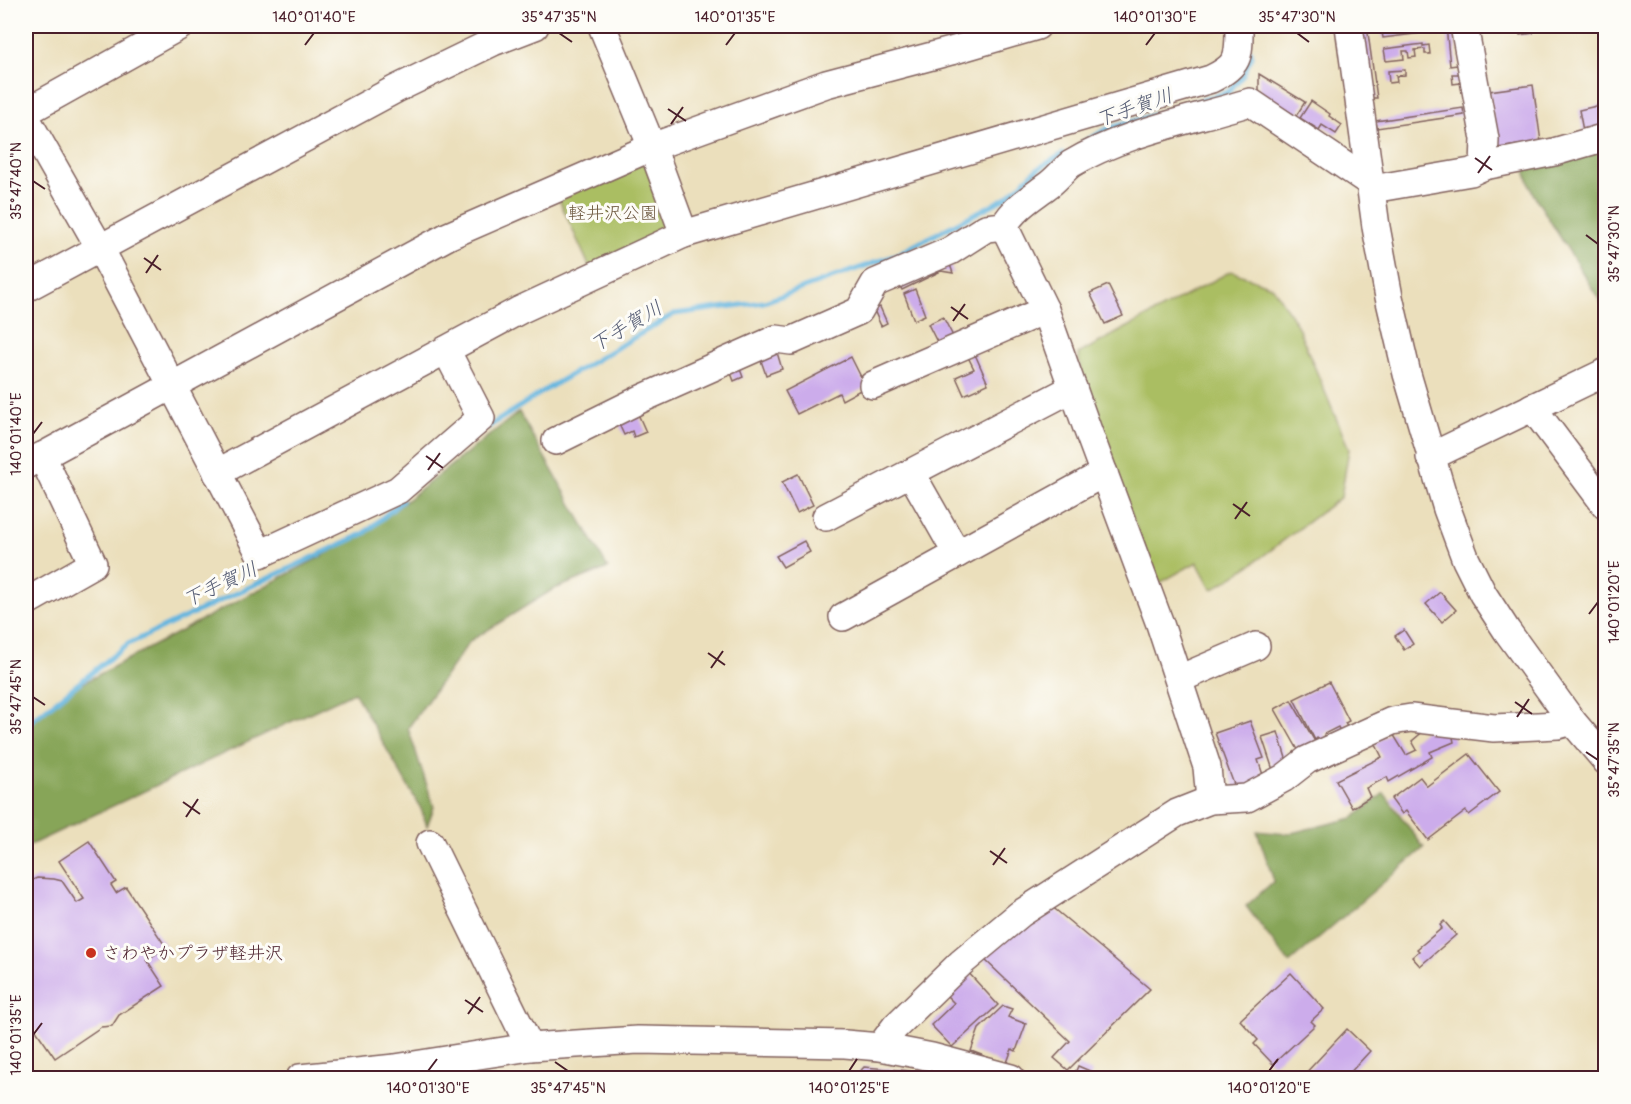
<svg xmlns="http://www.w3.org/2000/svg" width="1631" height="1104" viewBox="0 0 1631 1104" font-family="Pangolin,'Klee One',sans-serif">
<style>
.green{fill:#aabe62;stroke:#7a6e46;stroke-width:1.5}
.forest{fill:#87a558;stroke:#686242;stroke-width:1.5}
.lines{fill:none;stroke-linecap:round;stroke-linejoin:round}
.stream{stroke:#63b5df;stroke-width:5}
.building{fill:#ccaceb}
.minor-casing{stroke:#82625e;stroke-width:30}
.minor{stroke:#fff;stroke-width:27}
.ticks{fill:none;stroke:#4a1f2b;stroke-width:2}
.poi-dot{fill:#c8321e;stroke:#fdfcf7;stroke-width:2}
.labels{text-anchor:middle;stroke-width:6;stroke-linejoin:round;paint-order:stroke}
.park-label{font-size:18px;fill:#6c573e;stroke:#fdfcf7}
.poi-label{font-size:18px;fill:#4a1f2b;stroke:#fdfcf7;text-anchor:start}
.water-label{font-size:20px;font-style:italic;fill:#545b73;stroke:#fdfcf7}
.neatline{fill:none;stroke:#4a1f2b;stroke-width:2}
.ticks-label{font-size:15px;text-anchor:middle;fill:#4a1f2b}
</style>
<rect width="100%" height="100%" fill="#fdfcf7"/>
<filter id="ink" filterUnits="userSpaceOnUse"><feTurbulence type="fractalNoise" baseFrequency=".0167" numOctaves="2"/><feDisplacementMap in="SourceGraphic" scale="12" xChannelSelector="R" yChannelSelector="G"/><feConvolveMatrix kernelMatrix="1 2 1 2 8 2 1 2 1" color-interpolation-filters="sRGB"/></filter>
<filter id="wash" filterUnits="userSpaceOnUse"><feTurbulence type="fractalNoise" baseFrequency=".008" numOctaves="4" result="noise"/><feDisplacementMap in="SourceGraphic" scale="24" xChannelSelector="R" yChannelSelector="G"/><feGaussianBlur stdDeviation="1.35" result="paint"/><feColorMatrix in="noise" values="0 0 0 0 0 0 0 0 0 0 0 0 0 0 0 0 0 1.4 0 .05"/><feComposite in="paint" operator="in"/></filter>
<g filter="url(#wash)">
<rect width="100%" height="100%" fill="#ebdfbc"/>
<!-- green -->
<g class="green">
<path d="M634,160L646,165L669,223L664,236L590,268L556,193Z"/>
<path d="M1231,271L1273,287L1297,325L1349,449L1341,497L1251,565L1212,590L1197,562L1158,584L1086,396L1078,354Z"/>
</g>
<!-- forest -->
<g class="forest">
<path d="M1605,144V309L1532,192L1523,164Z"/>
<path d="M519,412L608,568L552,590L470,641L408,728L434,807L427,826L421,809L354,692L26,847V725L68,691L365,533Z"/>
<path d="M1384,793L1424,848L1289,963L1246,906L1274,881L1257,831L1287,834L1353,818Z"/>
</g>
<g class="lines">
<!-- stream -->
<g class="stream">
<path d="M1084,142L1107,129L1228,92L1243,75L1251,58V51"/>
<path d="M488,427L550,387L674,314L764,302L896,255L1007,197L1036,170L1063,154"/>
<path d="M26,725L128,644L365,533L402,501"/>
</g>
</g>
<g id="blocks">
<!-- building -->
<g class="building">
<path d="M1360,26H1367L1377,98H1370Z"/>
<path d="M1381,26H1426V30H1422V33L1383,38Z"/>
<path d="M1446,26H1454L1457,65L1450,66Z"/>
<path d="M1519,26H1532L1533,33L1520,35Z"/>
<path d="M1423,44V46L1429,45L1430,54H1425V49L1415,50L1416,57L1409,58L1408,51H1403L1404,59L1386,61L1384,49Z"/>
<path d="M1405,70V75L1396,76L1397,82L1389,83L1388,71Z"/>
<path d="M1259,74L1305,102L1296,116L1259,93Z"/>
<path d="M1452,74H1459L1460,83L1453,84Z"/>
<path d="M1533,85L1541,142L1497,148L1489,91Z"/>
<path d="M1311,101L1330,114L1329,116L1342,125L1336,134L1322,125L1319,130L1300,118Z"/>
<path d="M1605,104L1606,126L1583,131L1579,110Z"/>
<path d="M1463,108L1464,115L1377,128L1376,121Z"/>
<path d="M948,259L953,273L941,271L902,290L898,282Z"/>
<path d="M1108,285L1123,316L1105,324L1090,293Z"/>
<path d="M915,289L925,315L914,320L904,294Z"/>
<path d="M880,307L887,323L881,326L874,310Z"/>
<path d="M943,317L956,342L941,350L928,324Z"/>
<path d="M776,349L782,369L766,375L759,355Z"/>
<path d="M974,352L988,384L964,395L956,377L974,369L967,355Z"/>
<path d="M851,357L866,387L842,400L839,393L797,414L785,391Z"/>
<path d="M738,364L743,377L734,381L729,368Z"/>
<path d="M638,414L646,432L634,437L632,431L624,435L618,422Z"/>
<path d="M798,474L813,505L797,513L782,482Z"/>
<path d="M804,541L810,552L783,567L776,556Z"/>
<path d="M1440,592L1456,610L1442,622L1426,604Z"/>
<path d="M1404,630L1413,644L1404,650L1395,636Z"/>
<path d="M1329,682L1349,721L1345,723L1352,736L1344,740L1338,727L1324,734L1331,747L1323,751L1317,738L1315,740L1294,699Z"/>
<path d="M1291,700L1317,745L1301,755L1275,709Z"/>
<path d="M1250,721L1264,758L1258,760L1266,784L1236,790L1215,733Z"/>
<path d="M1425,730L1452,733L1454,742L1430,752L1432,757L1389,782L1387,777L1366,788L1370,797L1352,808L1336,780L1382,757L1375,743L1392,732L1406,755L1417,750L1412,741Z"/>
<path d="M1278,732L1289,768L1274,773L1262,737Z"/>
<path d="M1469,754L1499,792L1469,815L1466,811L1428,840L1406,811L1402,814L1391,799L1420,777L1427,786Z"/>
<path d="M89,841L116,882L111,885L116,893L126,887L166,947L147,960L164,986L119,1015L112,1026L101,1027L55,1058L28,1019L26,1021V883L37,878L54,879L62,881L77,903L84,899L59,861Z"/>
<path d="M1050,905L1150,989L1068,1070L1054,1058L1070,1041L983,958Z"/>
<path d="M1444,921L1456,935L1420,966L1412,957L1419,951L1417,949L1442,928L1440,925Z"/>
<path d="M966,970L998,1005L952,1047L931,1025L954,1003L943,992Z"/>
<path d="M1291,973L1324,1009L1311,1021L1315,1025L1273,1064L1254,1044L1258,1040L1240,1020Z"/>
<path d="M1003,1006L1012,1009L1008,1017L1026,1024L1016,1051L1012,1049L1005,1068L992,1059L971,1051L979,1029Z"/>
<path d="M1347,1029L1370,1051L1345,1078H1301Z"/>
<path d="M1078,1066L1092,1072L1090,1078H1073Z"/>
<path d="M864,1067L910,1071L909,1078H854Z"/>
</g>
</g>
</g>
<g filter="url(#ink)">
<use href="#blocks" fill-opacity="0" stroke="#82625e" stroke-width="1.5"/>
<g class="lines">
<!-- minor casing -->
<g class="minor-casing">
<g id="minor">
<path d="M602,26L652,147L684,234"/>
<path d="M1349,26L1376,227L1389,297L1407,374L1447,509L1466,560L1483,594L1507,631L1572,721L1606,761"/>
<path d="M1464,26L1485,139L1484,166"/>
<path d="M26,112L180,26"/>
<path d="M26,118L100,248L260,554L398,490L481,418L446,350"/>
<path d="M1004,226L1045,310L1087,428L1160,624L1207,767L1210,800"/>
<path d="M26,288L396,89L493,42L535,26"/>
<path d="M873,385L1045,310"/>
<path d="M1532,407L1606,506"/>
<path d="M556,441L641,399L776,339L791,341L859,311L875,283L950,251L986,228L1004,226C1014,208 1031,198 1047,186C1056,180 1063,170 1071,164C1122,133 1192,120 1250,102L1378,188L1471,172L1484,166L1554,152L1606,137"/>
<path d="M1430,457L1606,372"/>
<path d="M26,465L448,236L652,147L826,84L951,51L1037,26"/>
<path d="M217,473L520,310L684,234L1211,79C1240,65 1239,56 1239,26"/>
<path d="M911,473L957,554"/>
<path d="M826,517L1073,388"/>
<path d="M26,602L93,564L42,456"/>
<path d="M843,617L1104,473"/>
<path d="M1179,679L1256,646"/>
<path d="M430,843L530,1047"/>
<path d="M880,1047L895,1027L961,963L1020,914L1177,813L1210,800L1247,798L1284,778L1307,760L1392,721L1411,718L1494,728L1558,725L1572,721"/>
<path d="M300,1078L395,1068L530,1047L638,1040L845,1044L880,1047L932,1057L1011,1078"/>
</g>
</g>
<!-- minor -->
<use href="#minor" class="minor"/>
</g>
</g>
<!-- ticks -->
<path class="ticks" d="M559,33L572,42M1297,33L1309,42M305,45L314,33M726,45L735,33M1146,45L1155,33M668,109L686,121M671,124L683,107M1475,158L1492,170M1478,173L1490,156M33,181L45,189M1586,235L1598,244M144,258L161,270M146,273L158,255M951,307L968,319M953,321L965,304M33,434L42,422M426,456L443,468M428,470L440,453M1233,504L1250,516M1235,519L1247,502M1589,614L1598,602M708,653L725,665M711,668L723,651M33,697L45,705M1515,702L1532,714M1517,717L1529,699M1586,752L1598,760M183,802L200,814M186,817L198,799M990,851L1007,863M993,865L1005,848M465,1000L483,1012M468,1014L480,997M33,1035L42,1023M555,1062L568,1071M428,1071L437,1059M849,1071L857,1059M1269,1071L1278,1059"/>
<!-- markers -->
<circle class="poi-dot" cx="91" cy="953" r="6"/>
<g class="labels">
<!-- park labels -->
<g class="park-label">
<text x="613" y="219">軽井沢公園</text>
</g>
<!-- poi labels -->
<g class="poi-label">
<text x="103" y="959">さわやかプラザ軽井沢</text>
</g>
<!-- water labels -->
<g class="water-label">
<text transform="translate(1134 107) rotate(-19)" y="7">下手賀川</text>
<text transform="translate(626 326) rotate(-31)" y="7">下手賀川</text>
<text transform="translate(220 584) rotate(-25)" y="7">下手賀川</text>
</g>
</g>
<!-- margin -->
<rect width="1631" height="1104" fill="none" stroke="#fdfcf7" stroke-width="66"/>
<rect x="33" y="33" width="1565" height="1038" class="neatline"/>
<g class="ticks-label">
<text x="314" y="22">140°01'40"E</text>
<text x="559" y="22">35°47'35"N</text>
<text x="735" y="22">140°01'35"E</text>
<text x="1155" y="22">140°01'30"E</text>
<text x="1297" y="22">35°47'30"N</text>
<text transform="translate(16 181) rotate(-90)" y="5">35°47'40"N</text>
<text transform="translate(1614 244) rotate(-90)" y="5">35°47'30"N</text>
<text transform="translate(16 434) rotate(-90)" y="5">140°01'40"E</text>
<text transform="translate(1614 602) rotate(-90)" y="5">140°01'20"E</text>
<text transform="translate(16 697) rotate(-90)" y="5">35°47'45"N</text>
<text transform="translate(1614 760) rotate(-90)" y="5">35°47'35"N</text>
<text transform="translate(16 1035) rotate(-90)" y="5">140°01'35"E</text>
<text x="428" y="1093">140°01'30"E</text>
<text x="568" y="1093">35°47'45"N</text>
<text x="849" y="1093">140°01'25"E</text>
<text x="1269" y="1093">140°01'20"E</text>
</g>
</svg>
